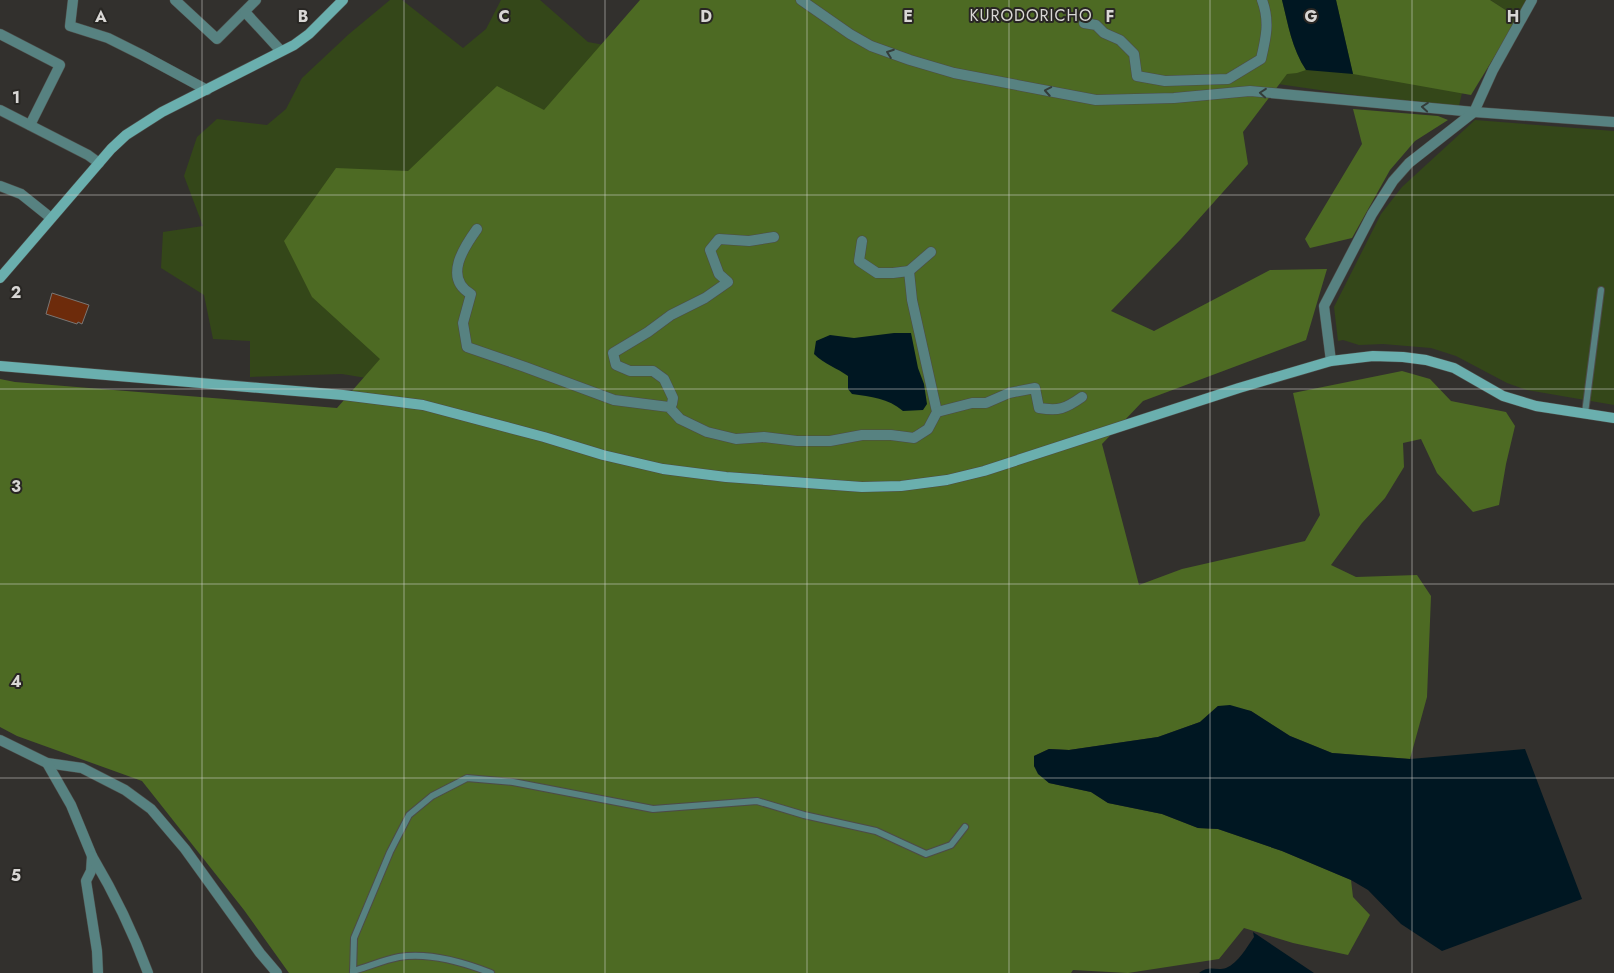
<svg xmlns="http://www.w3.org/2000/svg" width="1614" height="973" viewBox="0 0 1614 973" font-family="Jost,sans-serif">
<style>
.green{fill:#344719}
.forest{fill:#4d6a23}
.water{fill:#001722}
.building{fill:#6d2b0b;stroke:#7a7674}
.lines{fill:none;stroke-linecap:round;stroke-linejoin:round}
.lane-casing{stroke:#4d4b48;stroke-width:8}
.street-casing{stroke:#4d4b48;stroke-width:11}
.secondary-casing{stroke:#4d4b48;stroke-width:11}
.lane{stroke:#578281;stroke-width:6}
.street{stroke:#578281;stroke-width:10}
.secondary{stroke:#6aafae;stroke-width:10}
.oneway{stroke:#343d3a}
.grid{fill:none;stroke:#d9d7d5;stroke-width:1;stroke-opacity:0.55}
.labels{text-anchor:middle;stroke-width:4;stroke-linejoin:round;paint-order:stroke}
.neighbourhood-label{font-size:16px;letter-spacing:1px;fill:#d9d7d5;stroke:#282623}
.grid-label{font-size:16px;text-anchor:middle;font-weight:bold;fill:#d9d7d5;stroke:#282623;stroke-width:4;stroke-linejoin:round;paint-order:stroke}
</style>
<rect width="100%" height="100%" fill="#32302d"/>
<!-- green -->
<g class="green">
<path d="M390,0H402L463,48L486,29L501,0H540L588,42L626,49L663,0H1468L1462,93L1458,110L1278,84L445,391L342,374L250,377V341L213,339L204,295L161,268L163,232L203,226L184,176L197,137L217,119L267,125L286,109L302,78L349,34Z"/>
<path d="M1490,0H1528L1518,18Z"/>
<path d="M1475,120L1614,131V405L1527,390L1507,383L1456,356L1431,348L1383,344L1359,345L1343,340L1338,341L1334,307L1381,214L1402,187Z"/>
</g>
<!-- forest -->
<g class="forest">
<path d="M640,0H1282C1288,24 1292,49 1306,70L1297,73L1287,74L1243,132L1248,164L1181,239L1111,311L1154,331L1270,270L1327,269L1306,340L1143,401L1102,444L1139,585L1182,569L1305,541L1320,515L1293,393L1402,371L1430,379L1451,401L1506,412L1515,426L1506,464L1499,505L1473,512L1437,473L1421,439L1403,443L1404,467L1385,498L1362,523L1331,565L1356,577L1417,575L1431,596L1427,697L1410,759L1332,753L1290,736L1251,711L1218,706L1200,722L1158,737L1069,750L1049,749L1034,756V766L1049,783L1091,792L1108,803L1162,814L1198,828L1218,829L1282,851L1351,880L1353,897L1370,915L1348,955L1293,943L1244,928L1219,959L1128,973L1073,970L1071,973H289L244,910L142,781L17,736L0,727V379L15,382L337,408L380,359L312,297L284,241L336,168L408,171L497,86L544,110Z"/>
<path d="M1336,0H1490L1518,18L1471,95L1353,74Z"/>
<path d="M1353,109L1438,116L1448,120L1415,141L1390,170L1352,238L1310,248L1305,239L1362,144Z"/>
</g>
<!-- water -->
<g class="water">
<path d="M1282,0H1336L1353,74L1306,70C1292,49 1288,24 1282,0Z"/>
<path d="M894,333H911L918,368L924,384L927,404L923,410L903,411C888,398 871,397 852,394L848,389V376C837,368 824,364 814,354L816,341L830,335L854,338Z"/>
<path d="M1230,705L1251,711L1290,736L1332,753L1410,759L1525,749L1582,899L1442,951L1401,924L1368,890L1351,880L1282,851L1218,829L1198,828L1162,814L1108,803L1091,792L1049,783L1038,774L1034,766V756L1049,749L1069,750L1158,737L1200,722L1218,706Z"/>
<path d="M1253,932L1314,973H1199C1209,965 1216,971 1226,968C1238,963 1247,947 1254,937Z"/>
</g>
<!-- building -->
<path class="building" d="M52,293L89,305L82,324L78,322L77,324L46,314Z"/>
<g class="lines">
<!-- lane casing -->
<g class="lane-casing">
<g id="lane">
<path d="M1585,413L1601,290"/>
<path d="M353,971C368,967 383,960 399,957C429,952 463,962 491,973"/>
<path d="M353,973L354,938L390,852L409,815L432,796L467,778L513,782L653,809L757,801L804,815L876,831L926,854L951,845L965,827"/>
</g>
</g>
<!-- street casing -->
<g class="street-casing">
<g id="street">
<path d="M73,0L70,26L108,38L142,55L207,90"/>
<path d="M175,0L217,39L256,0"/>
<path d="M801,0L850,34L871,46L910,60L954,73L1096,100L1174,98L1250,91L1474,112L1614,122"/>
<path d="M245,12L281,51"/>
<path d="M1084,23L1096,25L1104,33L1120,40L1134,54L1137,76L1165,81L1228,79L1261,59C1266,38 1270,21 1262,0"/>
<path d="M0,34L60,65L30,125"/>
<path d="M0,110L88,155L99,163"/>
<path d="M0,186L21,194L51,218"/>
<path d="M477,229C464,247 443,278 471,294L463,323L467,347L525,367L614,400L669,407L680,419L707,432L736,439L764,437L797,441H830L862,435H891L914,438L928,429L937,412L912,300L909,271"/>
<path d="M862,241L859,261L877,273H893L909,271L931,252"/>
<path d="M1331,361L1324,306L1372,214L1393,181L1409,163L1474,112L1493,70L1532,0"/>
<path d="M672,404L673,398L664,379L653,371H630L616,365L613,353L648,332L671,315L705,298L728,282L719,274L710,250L719,239L749,241L774,237"/>
<path d="M937,412L972,403H986L1009,393L1035,388L1039,408C1059,411 1065,409 1082,397"/>
<path d="M0,740L47,763L82,768L125,790L151,809L185,849L260,953L277,973"/>
<path d="M47,763L71,805L92,856L91,871L86,881L97,951L98,973"/>
<path d="M92,856C114,893 133,932 148,973"/>
</g>
</g>
<!-- secondary casing -->
<g class="secondary-casing">
<g id="secondary">
<path d="M0,278L111,149L126,135L162,112L294,45L309,34L343,0"/>
<path d="M0,366L343,395L423,405L544,437L603,455L663,469L726,477L862,487L901,486L947,480L984,471L1239,388L1331,361L1373,356L1403,357L1426,360L1454,368L1503,396L1536,406L1614,418"/>
</g>
</g>
<!-- lane -->
<use href="#lane" class="lane"/>
<!-- street -->
<use href="#street" class="street"/>
<!-- secondary -->
<use href="#secondary" class="secondary"/>
</g>
<!-- one-way arrows -->
<defs><path id="oneway-chevron" d="M-2-3.5L2.5 0L-2 3.5" fill="none" stroke-width="1.6" stroke-linecap="round" stroke-linejoin="round" transform="scale(1.25)"/></defs>
<g class="oneway">
<use href="#oneway-chevron" transform="translate(890 53) rotate(-160)"/>
<use href="#oneway-chevron" transform="translate(1048 91) rotate(-170)"/>
<use href="#oneway-chevron" transform="translate(1263 93) rotate(-175)"/>
<use href="#oneway-chevron" transform="translate(1425 107) rotate(-175)"/>
</g>
<!-- grid -->
<path class="grid" d="M202,0V973M404,0V973M605,0V973M807,0V973M1009,0V973M1210,0V973M1412,0V973M0,195H1614M0,389H1614M0,584H1614M0,778H1614"/>
<g class="labels">
<!-- neighbourhood labels -->
<g class="neighbourhood-label">
<text x="1031" y="21">KURODORICHO</text>
</g>
</g>
<g class="grid-label">
<text x="101" y="22">A</text>
<text x="303" y="22">B</text>
<text x="504" y="22">C</text>
<text x="706" y="22">D</text>
<text x="908" y="22">E</text>
<text x="1110" y="22">F</text>
<text x="1311" y="22">G</text>
<text x="1513" y="22">H</text>
<text x="16" y="103">1</text>
<text x="16" y="298">2</text>
<text x="16" y="492">3</text>
<text x="16" y="687">4</text>
<text x="16" y="881">5</text>
</g>
</svg>
